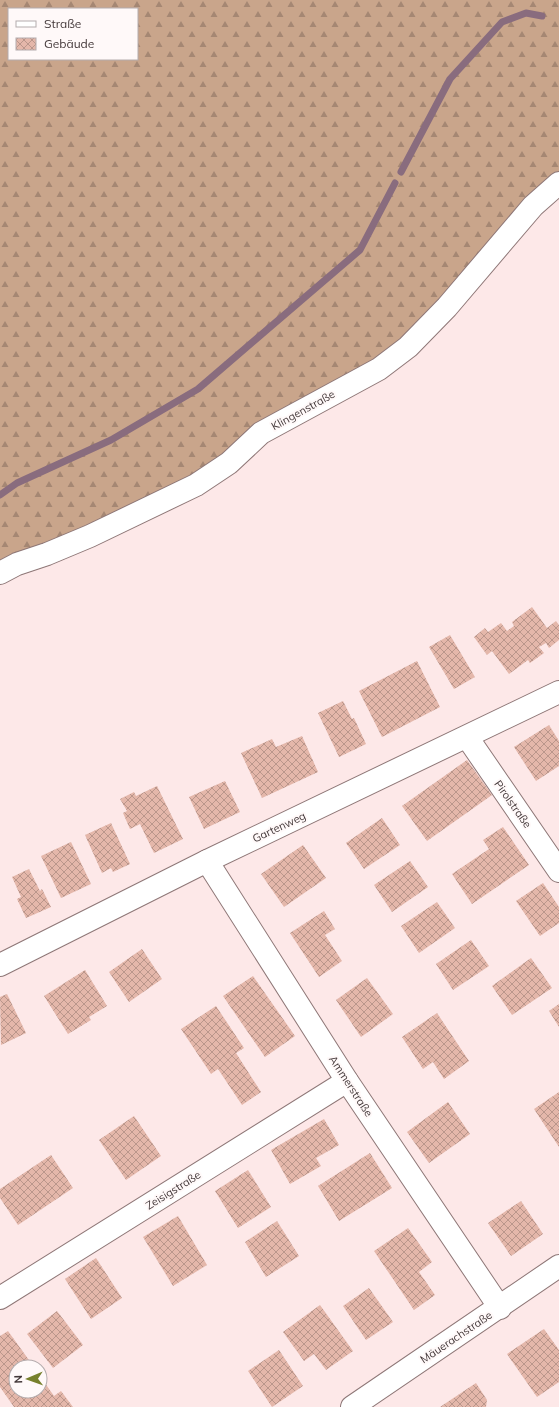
<svg xmlns="http://www.w3.org/2000/svg" width="559" height="1407" viewBox="0 0 559 1407" font-family="Mulish,sans-serif">
<style>
.forest{fill:url(#forest-firs);fill-rule:evenodd}
.lines{fill:none;stroke-linecap:round;stroke-linejoin:round}
.stream{stroke:#896c7e;stroke-width:7}
.building{fill:url(#building-cross-hatch)}
.minor-casing{stroke:#8e7777;stroke-width:24}
.minor{stroke:#fff;stroke-width:22}
.labels{text-anchor:middle;stroke-width:4;stroke-linejoin:round;paint-order:stroke}
.street-label{font-size:11px;fill:#44393a;stroke:#fff9f9}
</style>
<defs>
<pattern id="forest-firs" width="22" height="20" patternUnits="userSpaceOnUse"><rect width="22" height="20" fill="#c9a58b"/><path d="M5 1l3.5 6h-7zM16 11l3.5 6h-7z" fill="#a58773"/></pattern>
<pattern id="building-cross-hatch" width="8" height="8" patternUnits="userSpaceOnUse"><rect width="8" height="8" fill="#e4b7aa"/><path d="M0 0l8 8M0 8l8-8" fill="none" stroke="#ba968b"/></pattern>
</defs>
<rect width="100%" height="100%" fill="#fde8e8"/>
<!-- forest -->
<path class="forest" d="M0,0H559V174L376,364L290,425L0,573ZM9,9H137V59H9Z"/>
<g class="lines">
<!-- stream -->
<g class="stream">
<path d="M401,172L450,79L502,22L526,13L542,16"/>
<path d="M0,495L17,483L111,440L198,389L360,250L395,183"/>
</g>
</g>
<!-- building -->
<g class="building">
<path d="M532,607L547,628L556,621L559,625V640L549,648L546,643L539,647L544,653L530,663L528,660L509,674L492,651L487,655L474,637L485,628L488,632L501,623L507,631L514,626L512,622Z"/>
<path d="M450,635L475,677L454,689L429,647Z"/>
<path d="M417,661L440,707L382,737L359,691Z"/>
<path d="M343,701L352,719L354,718L366,744L339,757L318,713Z"/>
<path d="M549,725L559,741V766L536,781L514,747Z"/>
<path d="M302,736L318,772L262,798L241,753L272,739L276,747Z"/>
<path d="M467,760L492,795L427,841L402,806Z"/>
<path d="M225,781L240,812L204,829L189,797Z"/>
<path d="M157,786L183,839L154,853L140,824L130,829L123,813L127,811L120,799L134,792L136,796Z"/>
<path d="M382,818L400,845L364,869L346,843Z"/>
<path d="M111,823L130,864L113,872L111,868L102,873L85,835Z"/>
<path d="M503,827L529,865L472,904L452,874L489,849L483,840Z"/>
<path d="M71,842L91,884L61,898L41,856Z"/>
<path d="M303,845L326,878L284,907L261,874Z"/>
<path d="M410,861L428,887L392,912L374,885Z"/>
<path d="M29,869L40,891L42,889L51,907L26,918L17,899L21,897L12,877Z"/>
<path d="M543,883L559,907V923L540,936L516,901Z"/>
<path d="M437,902L455,928L419,953L401,926Z"/>
<path d="M324,911L335,929L325,935L342,961L319,977L290,933Z"/>
<path d="M471,940L489,966L453,990L436,964Z"/>
<path d="M142,949L162,979L129,1002L109,972Z"/>
<path d="M531,958L552,988L512,1015L492,986Z"/>
<path d="M85,970L107,1006L89,1017L91,1020L68,1034L44,996Z"/>
<path d="M253,976L295,1036L265,1057L223,996Z"/>
<path d="M367,978L393,1014L361,1037L336,1000Z"/>
<path d="M7,994L26,1033L1,1045L0,997Z"/>
<path d="M559,1004V1027L549,1011Z"/>
<path d="M216,1006L244,1048L236,1053L261,1092L242,1105L218,1069L211,1074L181,1029Z"/>
<path d="M437,1013L469,1061L444,1079L433,1062L423,1069L402,1037Z"/>
<path d="M559,1092V1147L534,1109Z"/>
<path d="M448,1102L470,1134L429,1163L407,1132Z"/>
<path d="M134,1116L161,1156L126,1180L99,1140Z"/>
<path d="M324,1119L339,1145L316,1158L321,1166L290,1184L271,1150Z"/>
<path d="M370,1153L392,1188L339,1221L318,1186Z"/>
<path d="M51,1155L73,1188L18,1225L0,1198V1189Z"/>
<path d="M248,1170L271,1207L238,1228L215,1191Z"/>
<path d="M521,1201L543,1234L511,1256L488,1223Z"/>
<path d="M178,1216L207,1265L173,1286L143,1237Z"/>
<path d="M277,1221L299,1256L266,1277L245,1242Z"/>
<path d="M408,1228L432,1262L419,1272L435,1295L414,1310L374,1251Z"/>
<path d="M96,1258L122,1298L91,1319L65,1279Z"/>
<path d="M369,1288L393,1322L366,1340L343,1306Z"/>
<path d="M320,1305L353,1351L326,1370L314,1354L304,1361L283,1332Z"/>
<path d="M57,1311L83,1345L53,1368L27,1334Z"/>
<path d="M544,1329L559,1350V1382L537,1397L507,1354Z"/>
<path d="M8,1331L34,1367H16V1391H40V1376L54,1396L61,1391L73,1407H14L0,1387V1336Z"/>
<path d="M279,1350L303,1386L272,1407L248,1371Z"/>
<path d="M476,1383L487,1400L486,1407H440Z"/>
</g>
<g class="lines">
<!-- minor casing -->
<g class="minor-casing">
<g id="minor">
<path d="M0,573L17,564L47,554L90,536L196,485L229,463L261,433L379,369L408,347L447,307L533,206L559,183"/>
<path d="M467,737L559,871"/>
<path d="M207,861L347,1081L500,1308"/>
<path d="M0,965L207,861L559,692"/>
<path d="M0,1298L347,1081"/>
<path d="M352,1407L559,1266"/>
</g>
</g>
<!-- minor -->
<use href="#minor" class="minor"/>
</g>
<g class="labels">
<!-- street labels -->
<g class="street-label">
<text transform="translate(303 410) rotate(-29)" y="4">Klingenstraße</text>
<text transform="translate(513 804) rotate(55)" y="4">Pirolstraße</text>
<text transform="translate(279 827) rotate(-25)" y="4">Gartenweg</text>
<text transform="translate(351 1086) rotate(57)" y="4">Ammerstraße</text>
<text transform="translate(173 1190) rotate(-32)" y="4">Zeisigstraße</text>
<text transform="translate(456 1337) rotate(-34)" y="4">Mäuerachstraße</text>
</g>
</g>
<!-- legend -->
<rect x="8" y="8" width="130" height="52" fill="#fff9f9" stroke="#b4acad"/>
<rect x="16" y="21" width="20" height="6" fill="#ffffff" stroke="#b4acad"/>
<text x="44" y="28" font-size="12" fill="#44393a">Straße</text>
<rect x="16" y="38" width="20" height="12" fill="url(#building-cross-hatch)" stroke="#b4acad"/>
<text x="44" y="48" font-size="12" fill="#44393a">Gebäude</text>
<!-- north arrow -->
<g transform="translate(28 1379) rotate(268)"><circle r="19" fill="#fff9f9" stroke="#b4acad"/>
<path d="M0-3L7 15L0 10L-7 15Z" fill="#77812d"/>
<text y="-6" font-size="11" font-weight="bold" text-anchor="middle" fill="#44393a">N</text>
</g>
</svg>
